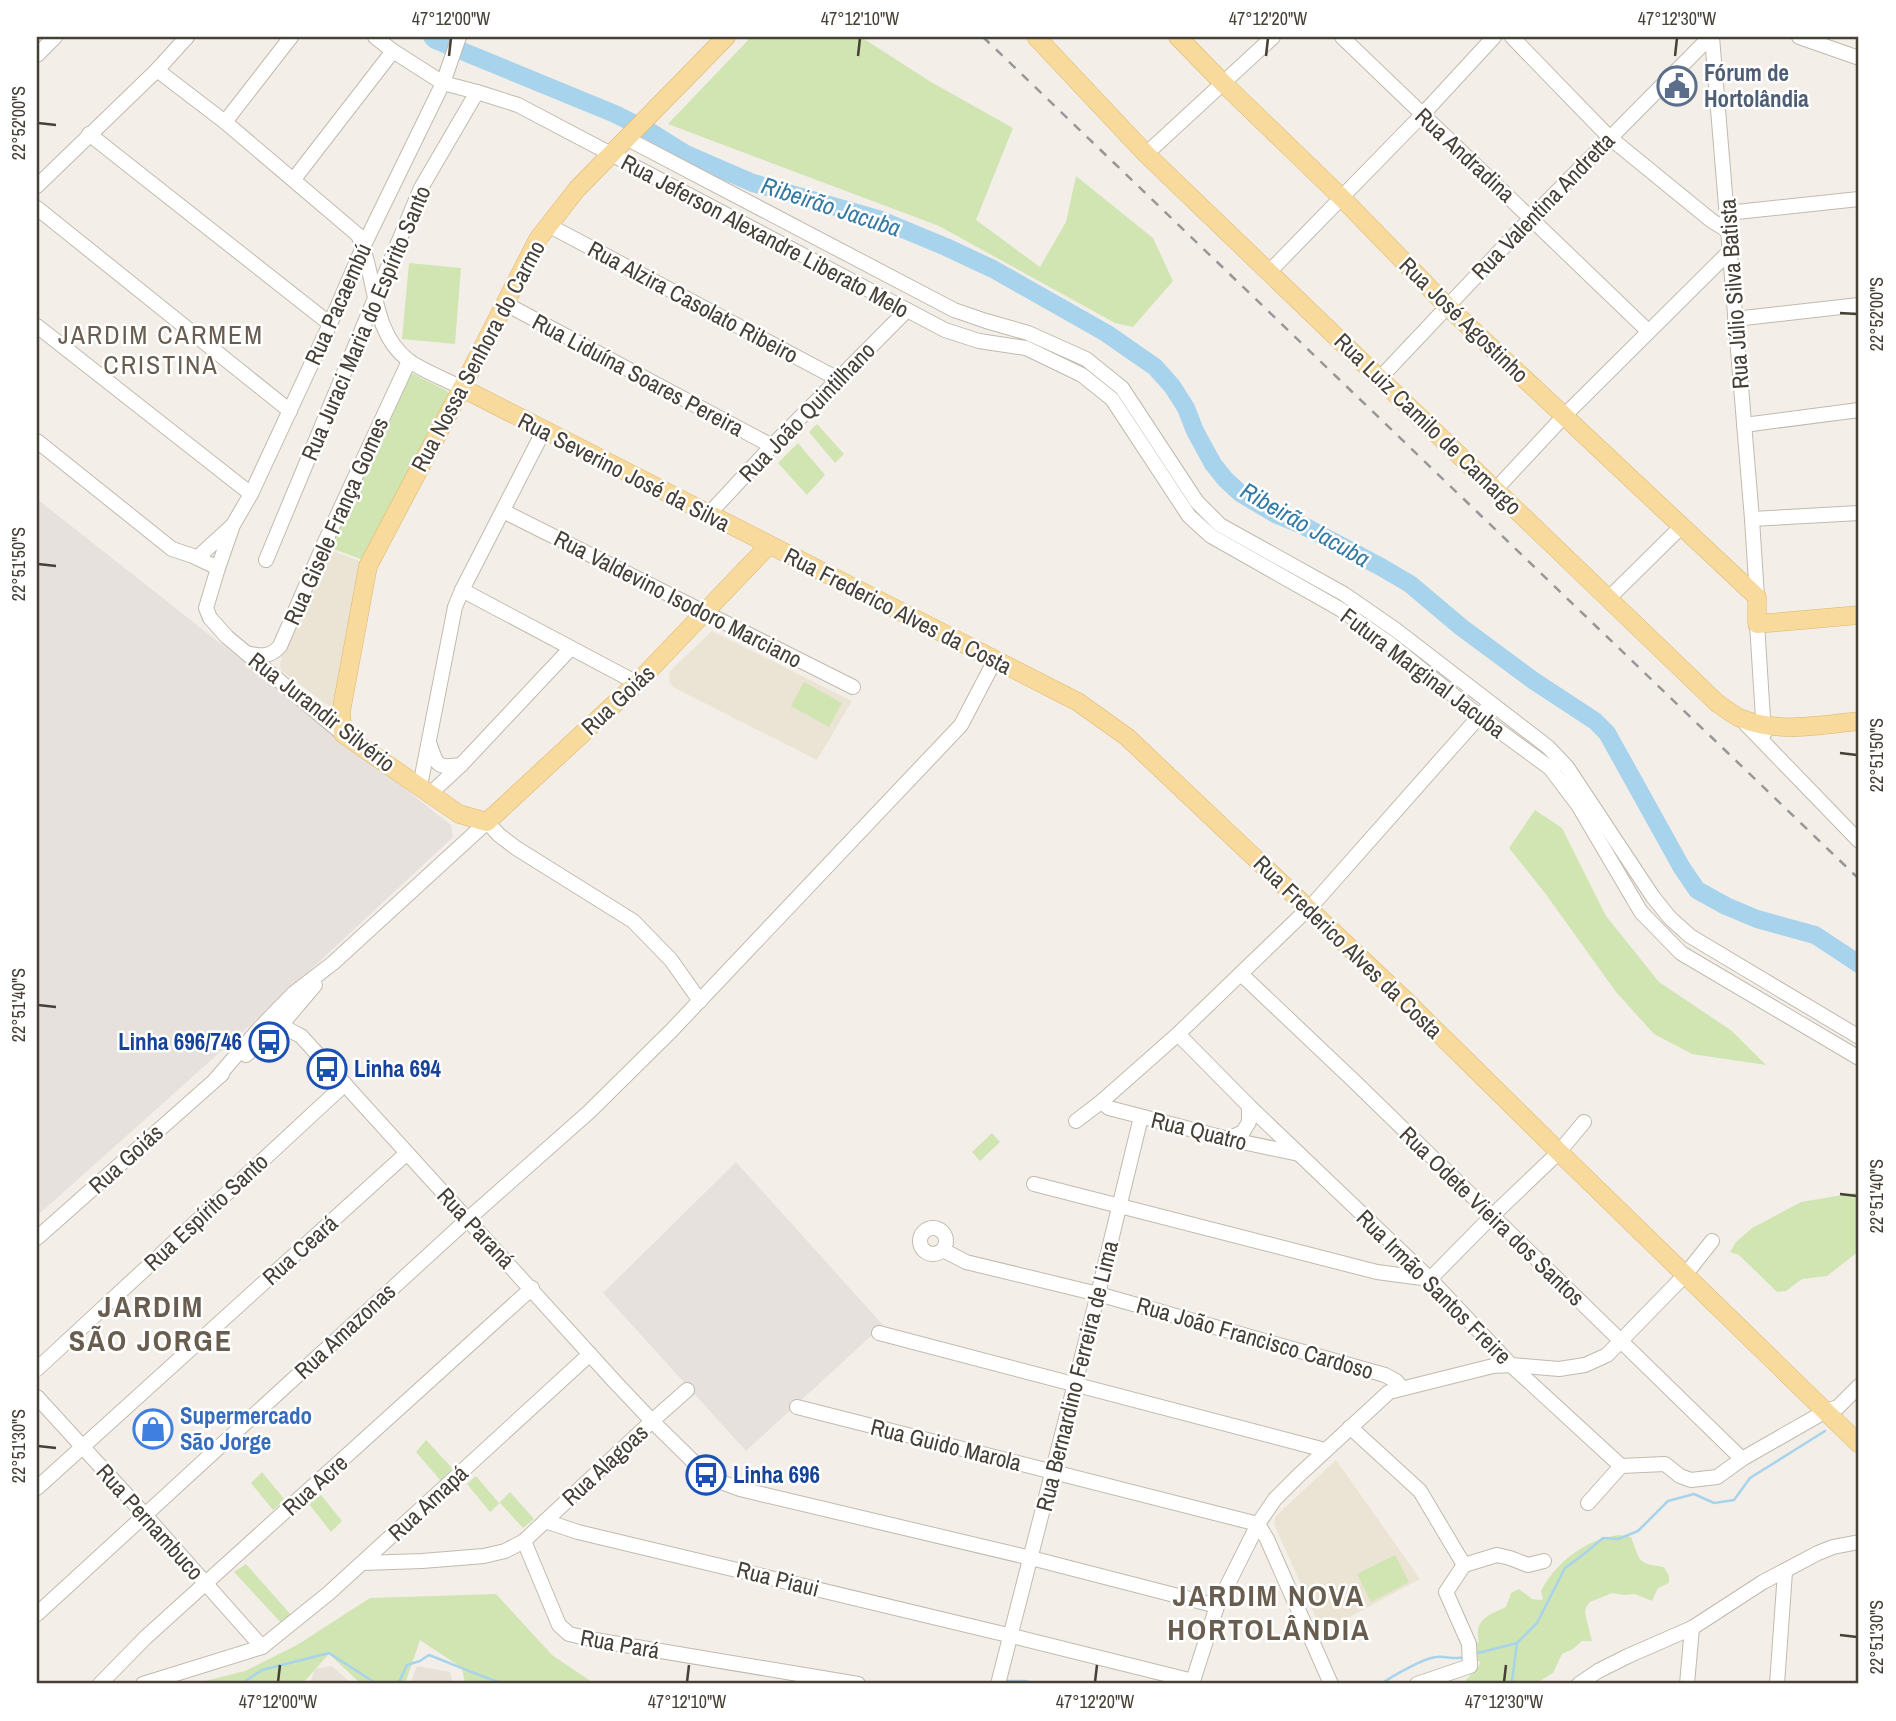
<svg xmlns="http://www.w3.org/2000/svg" width="1896" height="1721" viewBox="0 0 1896 1721" font-family="'Archivo Narrow',sans-serif">
<style>
.residential{fill:#e7e1d7}
.industrial{fill:#e6e1dd}
.education{fill:#ebe3d3}
.green{fill:#d1e5b3}
.lines{fill:none;stroke-linecap:round;stroke-linejoin:round}
.stream{stroke:#a8d3ec;stroke-width:2.5}
.river{stroke:#a8d3ec;stroke-width:18}
.minor-casing{stroke:#c1baae;stroke-width:16}
.major-casing{stroke:#ddb66c;stroke-width:19}
.minor{stroke:#fff;stroke-width:14}
.major{stroke:#f8da9c;stroke-width:18}
.rail{stroke:#979797;stroke-width:2.5;stroke-dasharray:9 9;stroke-linecap:butt}
.ticks{fill:none;stroke:#464037;stroke-width:2.5}
.labels{text-anchor:middle;stroke-width:5;stroke-linejoin:round;paint-order:stroke}
.service-label{font-size:23px;font-weight:bold;fill:#4e5e75;stroke:#fff;text-anchor:start}
.street-label{font-size:23px;fill:#464037;stroke:#fff}
.transit-label{font-size:23px;font-weight:bold;fill:#164399;stroke:#fff;text-anchor:start}
.shop-label{font-size:23px;font-weight:bold;fill:#366cbe;stroke:#fff;text-anchor:start}
.water-label{font-size:24px;font-style:italic;fill:#347aa4;stroke:#fff}
.quarter-label{font-size:26px;letter-spacing:2px;fill:#685d4f;stroke:#fff}
.district-label{font-size:30px;font-weight:bold;letter-spacing:2px;fill:#685d4f;stroke:#fff}
.neatline{fill:none;stroke:#464037;stroke-width:2.5}
.ticks-label{font-size:18px;text-anchor:middle;fill:#464037}
</style>
<rect width="100%" height="100%" fill="#f3efe8"/>
<!-- residential -->
<g class="residential">
<path d="M332,1666L352,1684H310L315,1669Z"/>
<path d="M417,1666L450,1672L453,1684H410Z"/>
</g>
<!-- industrial -->
<g class="industrial">
<path d="M37,499L451,825L453,837L274,1004L37,1216Z"/>
<path d="M736,1162L883,1325L746,1451L603,1293Z"/>
</g>
<!-- education -->
<g class="education">
<path d="M328,549L365,563L334,705L329,706L282,671L280,666L283,650Z"/>
<path d="M712,631L852,701L817,760L673,687L669,681L670,671Z"/>
<path d="M1336,1460L1420,1579L1342,1621L1318,1622L1274,1524L1275,1517Z"/>
</g>
<!-- green -->
<g class="green">
<path d="M751,37H861L931,82L1013,128L976,220L1040,267L1066,222L1076,176L1153,238L1173,281L1133,327L1115,323L939,226L668,124Z"/>
<path d="M409,263L461,268L455,344L402,339Z"/>
<path d="M408,374H414L447,391L450,397L366,561L328,547Z"/>
<path d="M817,424L844,454L835,463L809,432Z"/>
<path d="M798,443L825,475L807,495L778,463Z"/>
<path d="M804,682L842,703L829,727L791,706Z"/>
<path d="M1535,810L1562,828L1606,916L1659,982L1732,1031L1766,1065L1692,1054L1654,1034L1616,992L1545,893L1509,848Z"/>
<path d="M992,1133L1000,1142L980,1161L972,1152Z"/>
<path d="M1859,1192V1251L1827,1276L1802,1279L1786,1291L1777,1292L1739,1255L1730,1252L1736,1242L1752,1228L1801,1202Z"/>
<path d="M426,1440L452,1468L441,1481L416,1452Z"/>
<path d="M262,1472L285,1500L273,1510L251,1483Z"/>
<path d="M476,1476L499,1503L510,1492L534,1519L523,1528L500,1503L490,1512L467,1484Z"/>
<path d="M321,1495L342,1521L331,1532L309,1504Z"/>
<path d="M1618,1535L1631,1537C1641,1562 1636,1563 1664,1567L1669,1576V1583L1658,1588L1652,1601L1635,1594L1624,1595L1612,1593L1590,1602L1586,1607L1585,1613L1592,1641H1582L1573,1649L1562,1654L1553,1673L1535,1684H1462L1479,1666L1480,1662L1475,1659L1467,1637L1479,1643C1474,1620 1486,1616 1506,1607L1511,1593L1519,1589L1532,1599L1541,1600L1543,1599L1541,1591C1556,1562 1585,1540 1618,1535Z"/>
<path d="M1395,1555L1409,1582L1371,1602L1357,1574Z"/>
<path d="M246,1564L292,1616L283,1625L234,1572Z"/>
<path d="M496,1594L552,1655L595,1684H465L462,1668L420,1640L405,1684H361L329,1654L302,1684H193L245,1671L297,1645L370,1598Z"/>
</g>
<g class="lines">
<!-- stream -->
<g class="stream">
<path d="M1474,1654L1517,1643L1537,1623L1565,1568L1584,1554L1603,1538L1618,1539L1638,1531L1668,1501L1694,1494L1714,1503L1734,1500L1750,1478L1825,1431"/>
<path d="M1005,1681H1025L1034,1684"/>
<path d="M241,1684L262,1670L329,1653L377,1684"/>
<path d="M398,1684L407,1665L420,1661L429,1655C455,1665 479,1676 505,1684"/>
<path d="M1381,1684C1391,1677 1425,1657 1437,1657C1446,1656 1455,1660 1465,1657"/>
<path d="M1509,1684L1512,1681L1517,1643"/>
</g>
<!-- river -->
<path class="river" d="M432,37L435,40L615,114L651,132L686,154L753,183L881,220L946,247L993,269L1106,333L1155,367L1172,386L1186,408L1195,431L1213,464L1225,479L1240,493L1277,515L1302,525L1381,567L1410,584L1461,627L1534,681L1595,721L1607,733L1682,868L1697,890L1726,906L1757,919L1815,935L1859,964"/>
<!-- minor casing -->
<g class="minor-casing">
<g id="minor">
<path d="M375,37L393,51L443,83L477,92L518,105L945,330L979,341L1026,348L1082,375L1112,399L1189,516L1211,536L1340,609L1389,643L1479,716L1550,768L1578,805L1641,912L1681,953L1859,1058"/>
<path d="M1342,37L1648,331"/>
<path d="M1512,37L1609,137L1712,221L1730,232"/>
<path d="M1712,37L1752,519L1757,597"/>
<path d="M1799,37L1859,58"/>
<path d="M37,55L55,37"/>
<path d="M157,70L225,122L358,235C377,275 370,331 408,360C421,370 447,380 462,388"/>
<path d="M225,122L291,37"/>
<path d="M89,134L330,324"/>
<path d="M626,138L954,310L986,321L1028,333L1086,359L1122,388L1197,502L1220,525L1344,594L1396,630L1548,747L1567,767L1653,897L1670,918L1690,936L1859,1037"/>
<path d="M1146,154L1273,37"/>
<path d="M294,179L393,51"/>
<path d="M37,186L157,70L187,37"/>
<path d="M37,208L290,411"/>
<path d="M1727,213L1859,199"/>
<path d="M548,225L838,379"/>
<path d="M1270,271L1422,115L1494,37"/>
<path d="M504,303L772,446"/>
<path d="M1735,319L1859,305"/>
<path d="M37,326L251,494"/>
<path d="M1380,378L1531,218L1710,37"/>
<path d="M1744,425L1859,410"/>
<path d="M37,441L172,549L193,556L218,568"/>
<path d="M1496,489L1564,416L1731,250"/>
<path d="M503,511L853,687"/>
<path d="M708,515L772,446L907,310"/>
<path d="M1752,519L1859,513"/>
<path d="M197,558L232,526"/>
<path d="M266,560L421,188L477,92"/>
<path d="M462,590L637,683"/>
<path d="M1609,598L1682,526"/>
<path d="M1757,624L1764,734"/>
<path d="M246,653C260,656 270,658 280,646L324,544L409,361"/>
<path d="M1740,718L1859,841"/>
<path d="M343,734L227,637L210,618L206,608L218,568L233,525L251,494L330,324L363,247L443,83L459,37"/>
<path d="M430,745C437,767 438,768 461,765"/>
<path d="M420,786L455,607L462,590L544,430"/>
<path d="M430,794L461,765L571,648"/>
<path d="M1241,974L1355,1082L1742,1459"/>
<path d="M278,1009C277,1024 288,1030 301,1036L615,1382L652,1421L710,1478L740,1489L1031,1558L1217,1606"/>
<path d="M1178,1034L1249,1106L1430,1279L1511,1365L1621,1466"/>
<path d="M246,1055L282,1024L315,985"/>
<path d="M215,1080L258,1030L294,993L333,963L487,822L499,835L516,848L633,921L671,960L700,1001"/>
<path d="M1101,1102L1109,1108L1228,1139L1299,1154"/>
<path d="M1076,1121L1101,1102L1178,1034L1315,902L1484,711"/>
<path d="M1228,1139L1243,1132L1249,1122V1106"/>
<path d="M1034,1184L1377,1272L1430,1279L1492,1216L1559,1152L1584,1122"/>
<circle cx="933" cy="1241" r="13"/>
<path d="M37,1238L222,1074"/>
<path d="M943,1250L966,1262L1098,1294L1385,1375L1396,1381L1402,1388"/>
<path d="M879,1333L1325,1450"/>
<path d="M37,1369L345,1084"/>
<path d="M37,1397L145,1515L262,1647"/>
<path d="M797,1407L1258,1524L1267,1539L1331,1684"/>
<path d="M1350,1427L1420,1491L1464,1565"/>
<path d="M37,1488L407,1153"/>
<path d="M1588,1503L1621,1466L1665,1464L1680,1476L1691,1480L1717,1477L1742,1459L1826,1411L1838,1407L1859,1386"/>
<path d="M545,1521L578,1532L1012,1636L1193,1681"/>
<path d="M524,1541L559,1625L569,1634L595,1640L858,1684"/>
<path d="M363,1563L422,1561L484,1556L505,1551L524,1541L652,1421L687,1390"/>
<path d="M1464,1565L1497,1555L1510,1558L1528,1565L1544,1561"/>
<path d="M37,1614L468,1219L589,1112L671,1031L961,725L995,660"/>
<path d="M100,1684L145,1638L532,1288"/>
<path d="M143,1684L262,1647L329,1593L590,1354"/>
<path d="M998,1684L1098,1294L1141,1117"/>
<path d="M1192,1684L1217,1606L1258,1524L1275,1499L1299,1475L1389,1392L1493,1366L1511,1365L1559,1369L1585,1365L1607,1355L1685,1275L1712,1241"/>
<path d="M1417,1684L1470,1666L1469,1644L1446,1592L1464,1565"/>
<path d="M1579,1684L1598,1671L1628,1656L1692,1628L1763,1582L1818,1553L1833,1547L1859,1542"/>
<path d="M1687,1684L1692,1628"/>
<path d="M1777,1684L1785,1572"/>
</g>
</g>
<!-- major casing -->
<g class="major-casing">
<g id="major">
<path d="M726,37L577,189L538,239L462,388L368,566L341,712L343,734L459,814L487,822L637,683L769,545"/>
<path d="M1036,37L1146,154L1717,703C1724,708 1732,714 1740,718C1778,734 1819,725 1859,721"/>
<path d="M1178,37L1223,83L1341,197L1447,306L1757,597V624L1859,615"/>
<path d="M462,388L1078,702L1127,737L1406,1001L1559,1152L1859,1444"/>
</g>
</g>
<!-- minor -->
<use href="#minor" class="minor"/>
<!-- major -->
<use href="#major" class="major"/>
<!-- rail -->
<path class="rail" d="M983,37L1859,879"/>
</g>
<!-- ticks -->
<path class="ticks" d="M449,56L451,38M858,56L860,38M1266,56L1268,38M1675,56L1677,38M38,123L56,125M1840,313L1857,314M38,564L56,566M1840,753L1857,755M38,1005L56,1007M1840,1194L1857,1196M38,1446L56,1448M1840,1635L1857,1637M278,1682L280,1665M687,1682L689,1665M1095,1682L1097,1665M1504,1682L1506,1665"/>
<!-- icons -->
<defs>
<g id="civic-ring" transform="scale(2.0125)"><circle r="9.5" fill="#fff" stroke="#5c6f8a" stroke-width="1.5"/><path d="M-.6-6.5H3V-4.5H.6V-3L4-1V1h2V6H-6V1h2V-1L-.6-3ZM-1.2 2.5V6h2.4V2.5Z" fill="#5c6f8a"/></g>
<g id="bus-ring" transform="scale(2.0125)"><circle r="9.5" fill="#fff" stroke="#1a4fb4" stroke-width="1.5"/><path d="M-5-6H5V4H4V6H2V4H-2V6H-4V4H-5ZM-3.5-4V0h7V-4ZM-3.5 1.2v1.5H-2V1.2ZM2 1.2v1.5H3.5V1.2Z" fill="#1a4fb4"/></g>
<g id="shop-ring" transform="scale(2.0125)"><circle r="9.5" fill="#fff" stroke="#3f7fe0" stroke-width="1.5"/><path d="M-5-2.5h2.3a2.7 3.5 0 0 1 5.4 0H5L5.5 6h-11ZM-1.5-2.5h3a1.5 2.3 0 0 0-3 0Z" fill="#3f7fe0"/></g>
</defs>
<g fill-rule="evenodd">
<use href="#civic-ring" x="1677" y="86"/>
<use href="#bus-ring" x="269" y="1042"/>
<use href="#bus-ring" x="327" y="1069"/>
<use href="#shop-ring" x="153" y="1429"/>
<use href="#bus-ring" x="706" y="1475"/>
</g>
<g class="labels">
<!-- service labels -->
<g class="service-label">
<text x="1704" y="81">Fórum de<tspan x="1704" dy="26">Hortolândia</tspan></text>
</g>
<!-- street labels -->
<g class="street-label">
<text transform="translate(1465 155) rotate(43)" y="8">Rua Andradina</text>
<text transform="translate(1543 206) rotate(-46)" y="8">Rua Valentina Andretta</text>
<text transform="translate(765 236) rotate(28)" y="8">Rua Jeferson Alexandre Liberato Melo</text>
<text transform="translate(1734 294) rotate(-94)" y="8">Rua Júlio Silva Batista</text>
<text transform="translate(693 302) rotate(28)" y="8">Rua Alzira Casolato Ribeiro</text>
<text transform="translate(338 304) rotate(-66)" y="8">Rua Pacaembú</text>
<text transform="translate(1464 320) rotate(44)" y="8">Rua José Agostinho</text>
<text transform="translate(366 323) rotate(-67)" y="8">Rua Juraci Maria do Espírito Santo</text>
<text transform="translate(478 356) rotate(-62)" y="8">Rua Nossa Senhora do Carmo</text>
<text transform="translate(638 375) rotate(28)" y="8">Rua Liduína Soares Pereira</text>
<text transform="translate(807 412) rotate(-46)" y="8">Rua João Quintilhano</text>
<text transform="translate(1428 424) rotate(44)" y="8">Rua Luiz Camilo de Camargo</text>
<text transform="translate(624 472) rotate(27)" y="8">Rua Severino José da Silva</text>
<text transform="translate(336 521) rotate(-66)" y="8">Rua Gisele França Gomes</text>
<text transform="translate(678 599) rotate(27)" y="8">Rua Valdevino Isodoro Marciano</text>
<text transform="translate(898 611) rotate(27)" y="8">Rua Frederico Alves da Costa</text>
<text transform="translate(1423 673) rotate(37)" y="8">Futura Marginal Jacuba</text>
<text transform="translate(618 700) rotate(-43)" y="8">Rua Goiás</text>
<text transform="translate(322 712) rotate(38)" y="8">Rua Jurandir Silvério</text>
<text transform="translate(1348 947) rotate(44)" y="8">Rua Frederico Alves da Costa</text>
<text transform="translate(1199 1131) rotate(14)" y="8">Rua Quatro</text>
<text transform="translate(126 1159) rotate(-42)" y="8">Rua Goiás</text>
<text transform="translate(206 1212) rotate(-43)" y="8">Rua Espírito Santo</text>
<text transform="translate(1492 1216) rotate(44)" y="8">Rua Odete Vieira dos Santos</text>
<text transform="translate(476 1228) rotate(47)" y="8">Rua Paraná</text>
<text transform="translate(300 1250) rotate(-42)" y="8">Rua Ceará</text>
<text transform="translate(1434 1287) rotate(45)" y="8">Rua Irmão Santos Freire</text>
<text transform="translate(345 1331) rotate(-43)" y="8">Rua Amazonas</text>
<text transform="translate(1255 1338) rotate(16)" y="8">Rua João Francisco Cardoso</text>
<text transform="translate(1077 1376) rotate(-76)" y="8">Rua Bernardino Ferreira de Lima</text>
<text transform="translate(946 1445) rotate(14)" y="8">Rua Guido Marola</text>
<text transform="translate(605 1465) rotate(-43)" y="8">Rua Alagoas</text>
<text transform="translate(315 1485) rotate(-42)" y="8">Rua Acre</text>
<text transform="translate(428 1503) rotate(-43)" y="8">Rua Amapá</text>
<text transform="translate(150 1522) rotate(48)" y="8">Rua Pernambuco</text>
<text transform="translate(778 1579) rotate(14)" y="8">Rua Piaui</text>
<text transform="translate(620 1644) rotate(10)" y="8">Rua Pará</text>
</g>
<!-- transit labels -->
<g class="transit-label">
<text x="242" y="1050" text-anchor="end">Linha 696/746</text>
<text x="354" y="1077">Linha 694</text>
<text x="733" y="1483">Linha 696</text>
</g>
<!-- shop labels -->
<g class="shop-label">
<text x="180" y="1424">Supermercado<tspan x="180" dy="26">São Jorge</tspan></text>
</g>
<!-- water labels -->
<g class="water-label">
<text transform="translate(831 207) rotate(18)" y="8">Ribeirão Jacuba</text>
<text transform="translate(1305 525) rotate(30)" y="8">Ribeirão Jacuba</text>
</g>
<!-- quarter labels -->
<g class="quarter-label">
<text x="161" y="344">JARDIM CARMEM<tspan x="161" dy="30">CRISTINA</tspan></text>
</g>
<!-- district labels -->
<g class="district-label">
<text x="151" y="1317">JARDIM<tspan x="151" dy="34">SÃO JORGE</tspan></text>
<text x="1269" y="1606">JARDIM NOVA<tspan x="1269" dy="34">HORTOLÂNDIA</tspan></text>
</g>
</g>
<!-- border -->
<rect width="1896" height="1721" fill="none" stroke="#ffffff" stroke-width="77"/>
<rect x="38" y="38" width="1819" height="1644" class="neatline"/>
<g class="ticks-label">
<text x="451" y="25">47°12'00"W</text>
<text x="860" y="25">47°12'10"W</text>
<text x="1268" y="25">47°12'20"W</text>
<text x="1677" y="25">47°12'30"W</text>
<text transform="translate(19 123) rotate(-90)" y="6">22°52'00"S</text>
<text transform="translate(1877 314) rotate(-90)" y="6">22°52'00"S</text>
<text transform="translate(19 564) rotate(-90)" y="6">22°51'50"S</text>
<text transform="translate(1877 755) rotate(-90)" y="6">22°51'50"S</text>
<text transform="translate(19 1005) rotate(-90)" y="6">22°51'40"S</text>
<text transform="translate(1877 1196) rotate(-90)" y="6">22°51'40"S</text>
<text transform="translate(19 1446) rotate(-90)" y="6">22°51'30"S</text>
<text transform="translate(1877 1637) rotate(-90)" y="6">22°51'30"S</text>
<text x="278" y="1708">47°12'00"W</text>
<text x="687" y="1708">47°12'10"W</text>
<text x="1095" y="1708">47°12'20"W</text>
<text x="1504" y="1708">47°12'30"W</text>
</g>
</svg>
